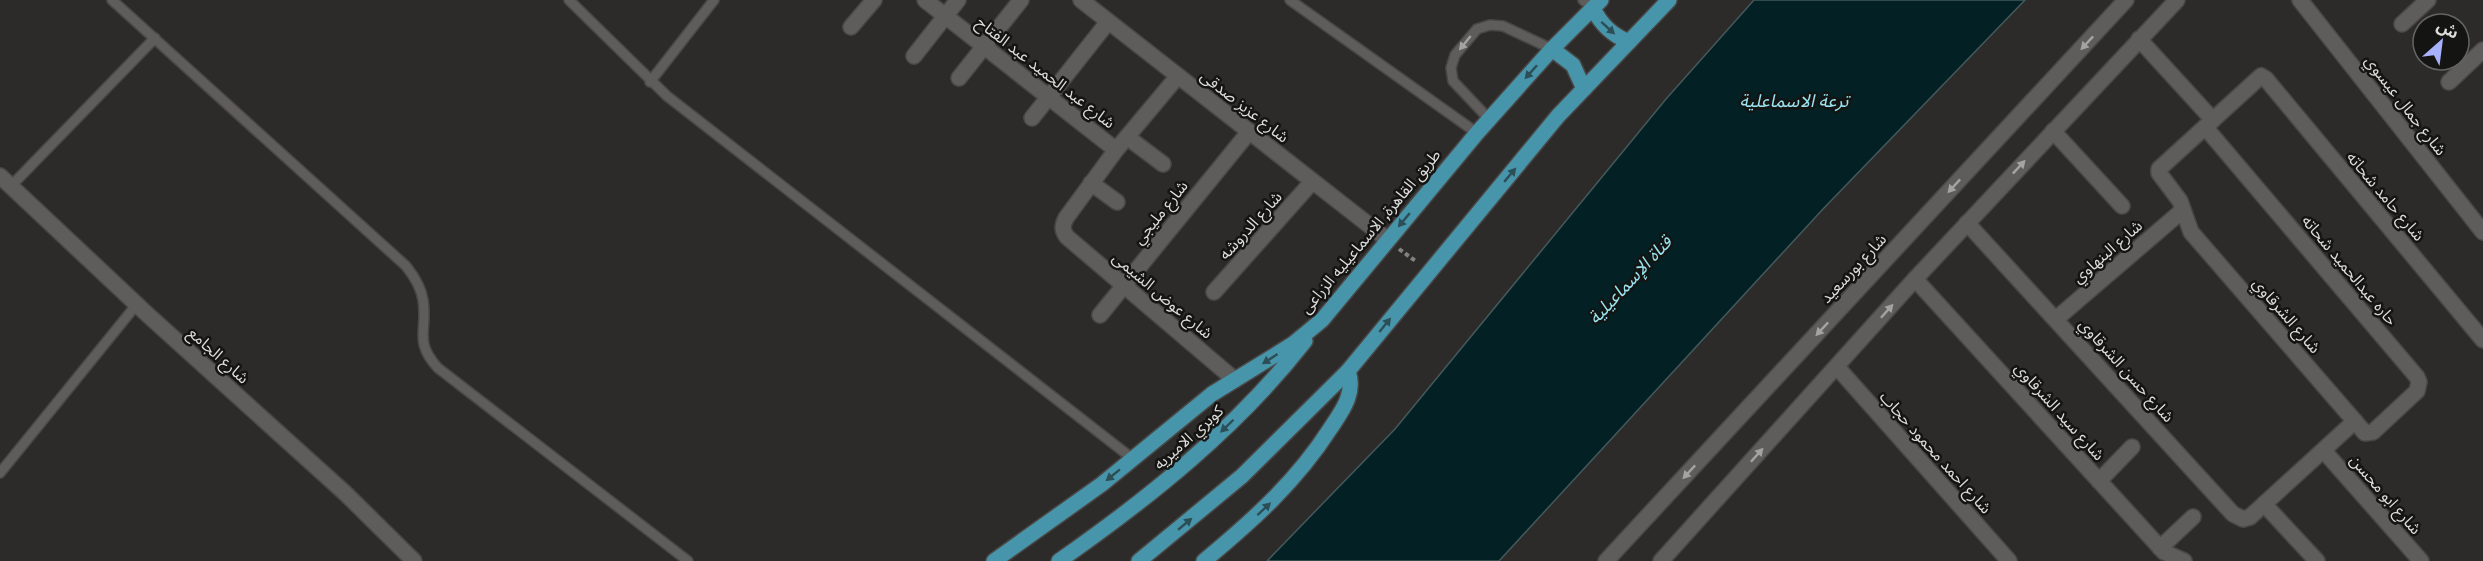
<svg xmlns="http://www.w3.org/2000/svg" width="2483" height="561" viewBox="0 0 2483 561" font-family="'Fira Sans','Noto Sans Arabic',sans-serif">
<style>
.water{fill:#032125;stroke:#44595b;stroke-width:1.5}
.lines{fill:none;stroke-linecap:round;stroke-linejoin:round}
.lane-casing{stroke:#494746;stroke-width:12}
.street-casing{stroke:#494746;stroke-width:18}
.secondary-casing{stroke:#494746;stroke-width:18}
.primary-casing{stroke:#494746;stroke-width:18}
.path{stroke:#83817f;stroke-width:4;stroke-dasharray:4.5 3;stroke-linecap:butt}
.lane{stroke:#5f5d5b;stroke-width:9}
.street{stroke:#5f5d5b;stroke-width:15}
.secondary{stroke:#5f5d5b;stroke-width:15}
.primary{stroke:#4795aa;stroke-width:15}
.oneway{fill:#2b4e57}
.oneway2{fill:#a4a3a1}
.labels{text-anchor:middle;stroke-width:5;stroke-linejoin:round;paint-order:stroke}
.street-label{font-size:16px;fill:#dddcda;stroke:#141413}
.water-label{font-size:18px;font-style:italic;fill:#99e4ef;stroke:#141413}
</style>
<rect width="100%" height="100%" fill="#2d2b29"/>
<!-- water -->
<path class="water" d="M1754,0H2025L1823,209L1499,561H1267L1395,429L1666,99Z"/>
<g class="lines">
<!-- lane casing -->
<g class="lane-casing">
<g id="lane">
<path d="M112,0L406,266C414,276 421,287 423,300C428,330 413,341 438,368L688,561"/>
<path d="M569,0L667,96L1133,459"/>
<path d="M1290,0L1477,133"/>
<path d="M1583,0L1593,8"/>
<path d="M650,82L714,0"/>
<path d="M1489,119L1453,81L1451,68L1455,55L1477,29L1490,25L1503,26L1552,49"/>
<path d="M11,186L155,38"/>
<path d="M0,473L137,304"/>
</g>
</g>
<!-- street casing -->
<g class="street-casing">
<g id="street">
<path d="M925,0L1116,150"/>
<path d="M2300,0L2483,232"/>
<path d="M2402,24L2428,0"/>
<path d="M851,27L874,0"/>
<path d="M2139,39L2213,120"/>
<path d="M914,56L958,0"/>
<path d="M1178,76L1116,150L1066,218C1062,226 1062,230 1067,237L1235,380"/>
<path d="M959,78L1021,0"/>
<path d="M2449,82L2483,50"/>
<path d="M1032,118L1108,22"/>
<path d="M2205,127L2417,377L2419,382L2417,391L2373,432L2365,433L2191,232L2180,201L2159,173V169L2261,76L2266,79L2483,340"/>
<path d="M2053,131L2122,206"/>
<path d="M1127,137L1163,164"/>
<path d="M0,176L148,315L345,493L414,561"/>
<path d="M1091,183L1117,202"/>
<path d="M1967,223L2233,514L2243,519L2250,517L2355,421"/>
<path d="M1915,279L2164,552L2184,561"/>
<path d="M1214,292L1312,182"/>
<path d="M1100,315L1249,132"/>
<path d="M2056,319L2183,210"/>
<path d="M1837,367L2009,561"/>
<path d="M2324,451L2421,561"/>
<path d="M2099,481L2132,447"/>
<path d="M2264,504L2317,561"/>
<path d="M2160,548L2193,517"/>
</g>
</g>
<!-- secondary casing -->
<g class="secondary-casing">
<g id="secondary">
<path d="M1081,0L1388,240"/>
<path d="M1606,561L2126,0"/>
<path d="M1661,561L1915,279L2177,0"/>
</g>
</g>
<!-- primary casing -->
<g class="primary-casing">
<g id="primary">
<path d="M1593,8C1601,25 1612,35 1629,42"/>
<path d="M1552,49L1573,65L1584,89"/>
<path d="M994,561L1102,484L1212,394L1293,344L1322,320L1477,133L1552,49L1601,0"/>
<path d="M1059,561C1149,498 1237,428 1305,341"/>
<path d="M1139,561L1242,476L1348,371L1558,116L1669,0"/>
<path d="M1204,561C1252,521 1296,482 1330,429C1342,411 1356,393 1348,371"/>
</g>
</g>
<!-- path -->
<path class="path" d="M1399,249L1417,262"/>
<!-- lane -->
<use href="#lane" class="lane"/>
<!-- street -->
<use href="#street" class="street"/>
<!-- secondary -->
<use href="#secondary" class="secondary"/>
<!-- primary -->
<use href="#primary" class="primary"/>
</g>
<!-- one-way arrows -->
<defs><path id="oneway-solid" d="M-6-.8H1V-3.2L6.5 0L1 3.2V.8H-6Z" transform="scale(1.5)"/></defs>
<g class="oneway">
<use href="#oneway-solid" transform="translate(1608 28) rotate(42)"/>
<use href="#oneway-solid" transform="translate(1531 72) rotate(132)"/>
<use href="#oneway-solid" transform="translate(1510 175) rotate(-50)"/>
<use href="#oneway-solid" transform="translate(1404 220) rotate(130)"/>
<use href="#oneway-solid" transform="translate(1385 325) rotate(-51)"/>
<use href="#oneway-solid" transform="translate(1270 359) rotate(147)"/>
<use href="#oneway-solid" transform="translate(1227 426) rotate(136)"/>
<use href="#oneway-solid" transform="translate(1113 475) rotate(141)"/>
<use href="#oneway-solid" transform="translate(1264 509) rotate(-43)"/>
<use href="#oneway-solid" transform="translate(1185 524) rotate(-40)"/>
</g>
<g class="oneway2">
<use href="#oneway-solid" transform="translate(1465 43) rotate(129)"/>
<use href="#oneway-solid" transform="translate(2087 43) rotate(133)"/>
<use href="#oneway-solid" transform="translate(2019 167) rotate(-47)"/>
<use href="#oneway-solid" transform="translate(1954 186) rotate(133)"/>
<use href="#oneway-solid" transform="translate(1887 311) rotate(-48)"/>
<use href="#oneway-solid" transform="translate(1822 329) rotate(133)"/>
<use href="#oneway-solid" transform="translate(1757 455) rotate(-48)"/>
<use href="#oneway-solid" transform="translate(1689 472) rotate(133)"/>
</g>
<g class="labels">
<!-- street labels -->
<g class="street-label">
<text transform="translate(1046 72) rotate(38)" y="6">شارع عبد الحميد عبد الفتاح</text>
<text transform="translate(2406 105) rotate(52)" y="6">شارع جمال عيسوي</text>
<text transform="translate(1245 106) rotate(38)" y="6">شارع عزيز صدقى</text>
<text transform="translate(2386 196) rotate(50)" y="6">شارع حامد شحاته</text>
<text transform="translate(1160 212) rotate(-51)" y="6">شارع مليجي</text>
<text transform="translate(1250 225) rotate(-48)" y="6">شارع الدروشه</text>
<text transform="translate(1370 231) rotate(-50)" y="6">طريق القاهرة, الاسماعيليه الزراعى</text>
<text transform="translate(2107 251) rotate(-41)" y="6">شارع البنهاوي</text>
<text transform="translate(1853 268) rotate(-47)" y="6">شارع بورسعيد</text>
<text transform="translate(2350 270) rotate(50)" y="6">حاره عبدالحميد شحاته</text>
<text transform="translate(1163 295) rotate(40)" y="6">شارع عوض الشيمى</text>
<text transform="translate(2287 315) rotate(49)" y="6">شارع الشرقاوي</text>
<text transform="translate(219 355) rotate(42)" y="6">شارع الجامع</text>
<text transform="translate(2127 370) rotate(48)" y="6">شارع حسن الشرقاوي</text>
<text transform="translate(2060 411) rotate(48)" y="6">شارع سيد الشرقاوي</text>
<text transform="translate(1188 437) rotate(-42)" y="6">كوبري الاميريه</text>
<text transform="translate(1936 452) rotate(48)" y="6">شارع احمد محمود حجاب</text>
<text transform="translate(2386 494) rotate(49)" y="6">شارع ابو محسن</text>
</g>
<!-- water labels -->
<g class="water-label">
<text x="1794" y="107">ترعة الاسماعلية</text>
<text transform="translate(1630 280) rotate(-47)" y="6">قناة الإسماعيلية</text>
</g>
</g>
<!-- north arrow -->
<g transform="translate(2441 42) rotate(28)"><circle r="28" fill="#141413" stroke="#646463" stroke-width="1.5"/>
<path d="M0-4.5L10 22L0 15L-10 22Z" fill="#a7b1fc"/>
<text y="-9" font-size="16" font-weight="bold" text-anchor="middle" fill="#dddcda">ش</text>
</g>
</svg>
